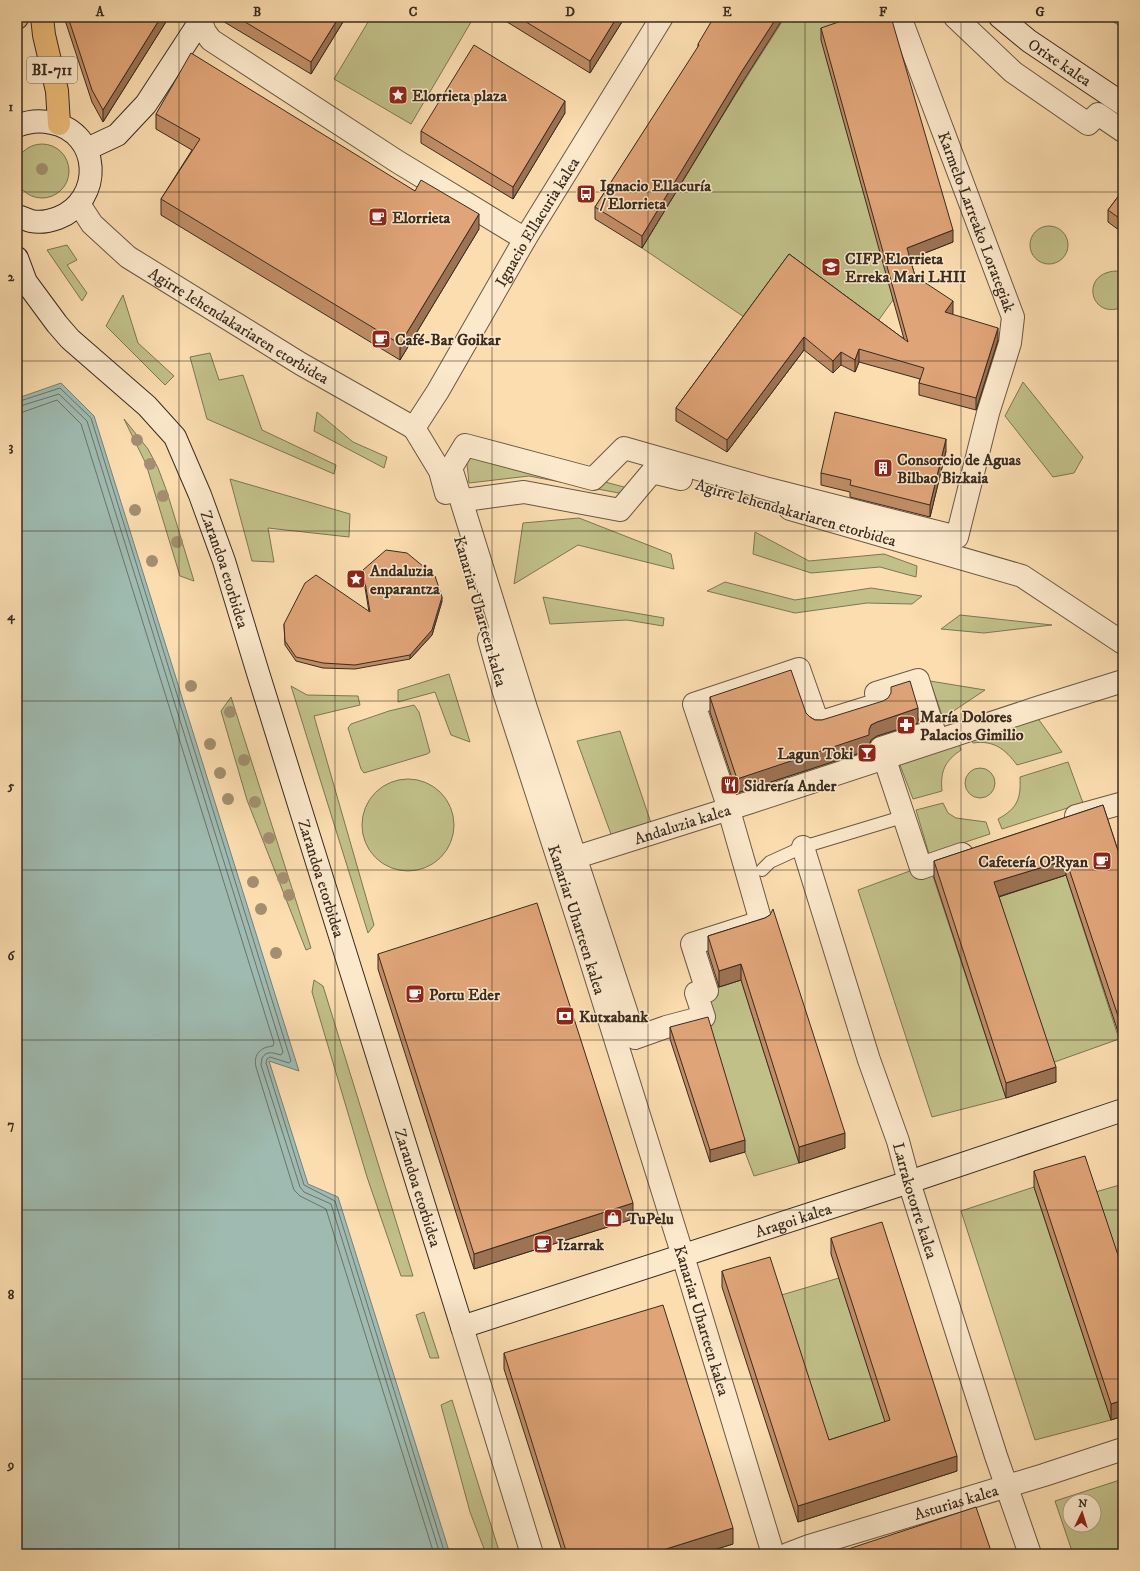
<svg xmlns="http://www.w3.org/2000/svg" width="1140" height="1571" viewBox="0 0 1140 1571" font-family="'IM FELL DW Pica',serif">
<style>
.green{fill:#c1c089;stroke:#7d7654;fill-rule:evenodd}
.water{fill:#9fbbb1;stroke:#768177}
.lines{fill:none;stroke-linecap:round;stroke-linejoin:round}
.shore{stroke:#6c7368;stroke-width:1}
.lane-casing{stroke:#6a5843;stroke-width:14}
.street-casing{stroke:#6a5843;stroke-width:24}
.secondary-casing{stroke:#392b1f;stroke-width:24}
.primary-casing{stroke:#392b1f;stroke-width:24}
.lane{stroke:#fce9cc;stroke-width:12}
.street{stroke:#fce9cc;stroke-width:22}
.secondary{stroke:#fce9cc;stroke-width:22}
.primary{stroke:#eebe78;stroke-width:22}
.tree{fill:#a38f6f}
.wall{fill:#c08d66;stroke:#392b1f}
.shaded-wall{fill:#9c7353;stroke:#392b1f}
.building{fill:#dfa477;stroke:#392b1f}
.grid{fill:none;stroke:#392b1f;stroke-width:1;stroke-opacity:0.55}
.labels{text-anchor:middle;stroke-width:3;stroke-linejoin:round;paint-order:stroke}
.shield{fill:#fce9cc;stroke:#746453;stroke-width:1}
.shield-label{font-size:15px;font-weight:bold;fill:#392b1f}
.street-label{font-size:16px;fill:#392b1f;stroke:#fce9cc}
.poi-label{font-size:16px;font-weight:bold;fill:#392b1f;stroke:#fce9cc;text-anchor:start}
.neatline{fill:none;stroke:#392b1f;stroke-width:1.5}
.grid-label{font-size:13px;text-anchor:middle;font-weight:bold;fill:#392b1f}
</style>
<rect width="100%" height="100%" fill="#fbddb0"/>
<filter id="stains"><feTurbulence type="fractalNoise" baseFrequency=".005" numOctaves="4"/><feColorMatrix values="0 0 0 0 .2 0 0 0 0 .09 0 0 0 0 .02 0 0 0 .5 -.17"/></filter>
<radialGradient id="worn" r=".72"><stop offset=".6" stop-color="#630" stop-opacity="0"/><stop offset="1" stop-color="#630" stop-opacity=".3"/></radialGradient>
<!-- green -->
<g class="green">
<path d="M371,17H474L411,124L334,79Z"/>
<path d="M785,17H859L893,300L873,328L750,321L642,248L734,97Z"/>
<circle cx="42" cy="171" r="27"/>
<circle cx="1049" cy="245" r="19"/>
<path d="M67,245L77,260L67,265L87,293L82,301L47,250Z"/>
<path d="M1116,271L1123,274V307C1090,321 1079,273 1116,271Z"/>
<path d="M123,295L138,343L174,376L165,385L106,326Z"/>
<path d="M210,353L219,380L243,375L262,430L336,465L334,474L207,419L190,357Z"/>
<path d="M1023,382L1083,457L1074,473L1053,477L1005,416Z"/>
<path d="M317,412L353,442L387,457L384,468L314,431Z"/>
<path d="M124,419L148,449L158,468L167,492L194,581L180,576L146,464Z"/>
<path d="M465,445L624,487V494L529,476L469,483Z"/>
<path d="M230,479L350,514L349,537L268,528L274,562L252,561Z"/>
<path d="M579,518L671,554L674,569L578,545L514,584L523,523Z"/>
<path d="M755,532L809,561L884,554L917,566L916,577L880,567L811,573L753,554Z"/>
<path d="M725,582L795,600L871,588L922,596L912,604L867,603L795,613L707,591Z"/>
<path d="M543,597L664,618L663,626L627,620L550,624Z"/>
<path d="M960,615L1052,625L984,633L941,629Z"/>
<path d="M449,674L470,742L451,735L435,692L398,702V690Z"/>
<path d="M930,681L985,690L943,718Z"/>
<path d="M291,686L307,695L358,696L360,705L314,716L374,925L368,933Z"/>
<path d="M231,697L311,948L306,950L247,800L221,711Z"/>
<path d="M414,705L419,712L430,752L427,754L364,773L361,769L348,728L351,724L389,711Z"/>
<path d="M1034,713L1062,752L1017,765C1005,749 994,740 973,743L969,734Z"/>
<path d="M620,731L652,826L612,837L577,741Z"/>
<path d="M958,740L961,750C945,761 940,771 942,791L913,799L898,760Z"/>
<path d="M1068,762L1083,803L1002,829L998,819C1018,808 1021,798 1020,777Z"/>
<circle cx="980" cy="783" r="15"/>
<circle cx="408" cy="825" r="46"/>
<path d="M943,803L948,813L956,818L986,822L990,834L929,854L916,810Z"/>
<path d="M929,864L1006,1098L932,1117L858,890Z"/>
<path d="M1066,875L1119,1039L1049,1064L994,898Z"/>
<path d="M314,980L323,986L413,1276H401L367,1177L312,992Z"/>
<path d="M741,980L799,1163L754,1176L745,1152L704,1017L707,991Z"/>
<path d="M1123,1184V1286L1092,1193Z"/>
<path d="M1034,1187L1111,1420L1035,1440L961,1211Z"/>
<path d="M839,1278L890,1436L829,1455L778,1296Z"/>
<path d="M424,1312L439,1358H430L416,1315Z"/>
<path d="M452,1400L500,1554H486L470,1512L441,1405Z"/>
<path d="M1123,1479V1554H1073L1055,1501ZM1070,1501H1094V1525H1070Z"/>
</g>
<!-- water -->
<path class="water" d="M61,383L94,416L299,1071L269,1061L308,1184L338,1197L450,1554H17V396L18,398Z"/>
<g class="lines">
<!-- shore -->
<g class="shore">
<path d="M17,402L60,388L91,418L291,1061L289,1063L270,1057L267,1059L266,1063L304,1185L335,1201L445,1554"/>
<path d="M17,407L59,394L87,421L283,1052L281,1055C273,1053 267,1050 262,1058L261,1065L300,1187L304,1192L331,1204L440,1554"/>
<path d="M17,413L23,412L57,400L81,424L274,1043L273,1046C261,1047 253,1054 256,1067L294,1190L300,1196L326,1209L434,1554"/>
</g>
<!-- lane casing -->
<g class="lane-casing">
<g id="lane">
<path d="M1118,17L1123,20"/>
<path d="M762,870L770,862L803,847L899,818"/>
</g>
</g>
<!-- street casing -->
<g class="street-casing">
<g id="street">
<path id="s1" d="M900,17L1013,317L1010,343L988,413L957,537L768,489L624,448L593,479L465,445L451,468L526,708L635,1038L666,1027L704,1017L696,993L707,991L692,944L761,922L726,800L694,704L799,669L818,723L879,704L876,693L918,680L934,731L881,748L921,868L962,854"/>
<path d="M955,17L1013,72L1088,124L1098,114L1123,131"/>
<path d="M200,19L205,32L211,40L398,162L525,239"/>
<path id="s2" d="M79,204L92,224L128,257L301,364L414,428"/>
<path d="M414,428L440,471L446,493"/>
<path id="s3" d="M414,428L438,391L525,239L662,17"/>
<path d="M465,500L524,492L620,510L652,472L681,479"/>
<path d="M790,509L1022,576L1123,643"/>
<path id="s4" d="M489,639L503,689L584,939L683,1256L773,1554"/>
<path d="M1076,816L1123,803"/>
<path id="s5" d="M803,847L869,1060L898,1141L909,1182L996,1456L1030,1554"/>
<path id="s6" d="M583,855L751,802L1040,707L1123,681"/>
<path d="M462,1327L532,1554"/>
<path id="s7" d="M788,1554L809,1546L1044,1475L1123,1449"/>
</g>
</g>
<!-- secondary casing -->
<g class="secondary-casing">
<g id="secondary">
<path id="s8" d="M1000,17L1029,41L1123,104"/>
<path d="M17,126C29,121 40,120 52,123C101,133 104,200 58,218C50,221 40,223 31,221C27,220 22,217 17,216"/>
<path d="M87,149L117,135L146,104L195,29L201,17"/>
<path id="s9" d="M17,258L26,282L57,324L70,339L147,406L175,437L200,495L224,561L258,673L462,1327L909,1182L1123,1110"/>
</g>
</g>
<!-- primary casing -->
<g class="primary-casing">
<g id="primary">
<path d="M42,17L44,35L57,91L59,124"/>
<path d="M17,18V17"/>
</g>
</g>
<!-- lane -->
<use href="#lane" class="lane"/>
<!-- street -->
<use href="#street" class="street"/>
<!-- secondary -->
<use href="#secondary" class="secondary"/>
<!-- primary -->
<use href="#primary" class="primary"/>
</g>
<!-- trees -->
<g class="tree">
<circle cx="42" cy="169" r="6"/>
<circle cx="137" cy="440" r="6"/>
<circle cx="150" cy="464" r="6"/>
<circle cx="163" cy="496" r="6"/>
<circle cx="135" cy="510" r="6"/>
<circle cx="177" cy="542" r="6"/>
<circle cx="152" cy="561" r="6"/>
<circle cx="191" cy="686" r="6"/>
<circle cx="230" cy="712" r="6"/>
<circle cx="210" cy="744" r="6"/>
<circle cx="244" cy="760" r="6"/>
<circle cx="220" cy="773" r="6"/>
<circle cx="228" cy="799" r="6"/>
<circle cx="255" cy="802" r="6"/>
<circle cx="269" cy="838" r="6"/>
<circle cx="283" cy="878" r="6"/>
<circle cx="253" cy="882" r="6"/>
<circle cx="289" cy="895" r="6"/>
<circle cx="261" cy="909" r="6"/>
<circle cx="276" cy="953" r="6"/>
</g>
<!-- wall -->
<g class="wall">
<path d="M64,17H169L103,122L92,102Z"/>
<path d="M221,17H346L311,74L221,20Z"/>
<path d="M499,17H625L590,73Z"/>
<path d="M821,28L953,242L910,259L915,276L953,313L952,315L998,340L976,410L919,395V383L920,379L859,362L855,372L841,365L833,373L804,350L727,452L676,421V408L789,254L904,339L821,40Z"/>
<path d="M698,44L742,83L642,248L595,219V207L698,48Z"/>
<path d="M565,113L513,199L421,143V131Z"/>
<path d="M156,114L415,191L479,229L400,360L161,215V199L192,150L156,129Z"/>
<path d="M1123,190V233L1108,222V210Z"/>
<path d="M946,451L930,517L850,497V492L821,485V473Z"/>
<path d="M363,570L442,601L432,635L410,659L355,669L323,668L296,661L285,645L284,624L369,612L363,575Z"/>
<path d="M710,697L806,713L810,717L815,720L918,723L877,736L871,740L869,745V750L737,793L710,712Z"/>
<path d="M1103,805L1123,866V1047L1066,875L999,897L1056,1082L1006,1098L934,877V861Z"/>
<path d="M770,915L845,1148L799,1163L741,980L719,987L708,952V936L765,918Z"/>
<path d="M378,954L633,1219L474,1269L378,969Z"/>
<path d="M670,1027L745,1152L710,1162L670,1039Z"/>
<path d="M1034,1171L1123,1270V1416L1111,1420L1034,1187Z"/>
<path d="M831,1238L957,1471L798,1522L722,1287V1271L829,1440L885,1422L831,1254Z"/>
<path d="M504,1353L733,1544L700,1554H563L504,1369Z"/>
</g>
<!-- shaded-wall -->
<g class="shaded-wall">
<path d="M161,17H169L103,122V110Z"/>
<path d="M339,17H346L311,74V62Z"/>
<path d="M617,17H625L590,73V61Z"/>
<path d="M777,17H784L742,83L642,248V236L742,71Z"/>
<path d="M565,101V113L513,199V187Z"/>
<path d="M479,214V229L400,360V344Z"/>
<path d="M953,230V242L907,260V248Z"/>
<path d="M953,301V313L945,324V312Z"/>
<path d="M998,328V340L976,410V398Z"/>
<path d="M804,337V350L727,452V440Z"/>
<path d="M859,349V362L855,372V360Z"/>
<path d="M841,352V365L833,373V361Z"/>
<path d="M946,439V451L930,517V505Z"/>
<path d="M442,597V601L432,635L410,659V655Z"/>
<path d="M918,708V723L877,736L871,740L869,745V750L737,793V779L869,730L871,725L877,722Z"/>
<path d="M1066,860V875L994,898V882Z"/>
<path d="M741,964V980L719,987V971Z"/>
<path d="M1056,1067V1082L1006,1098V1083Z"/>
<path d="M845,1133V1148L799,1163V1147Z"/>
<path d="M745,1140V1152L710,1162V1150Z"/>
<path d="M633,1203V1219L474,1269V1254Z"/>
<path d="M1123,1400V1416L1111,1420V1404Z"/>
<path d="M957,1456V1471L798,1522V1506Z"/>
<path d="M733,1528V1544L700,1554H650Z"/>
</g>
<!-- building -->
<g class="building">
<path d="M68,17H161L103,110L92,90Z"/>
<path d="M237,17H339L311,62Z"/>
<path d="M518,17H617L590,61Z"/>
<path d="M714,17H777L742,71L642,236L595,207L699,45L698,44Z"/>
<path d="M853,17H891L953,230L907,248L915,276L953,301L945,312L998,328L976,398L919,383L924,368L859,349L855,360L841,352L833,361L804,337L727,440L676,408L789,254L908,342L821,28Z"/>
<path d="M474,45L565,101L513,187L421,131Z"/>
<path d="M191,53L415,191L421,180L479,214L400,344L161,199L200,139L156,114Z"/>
<path d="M1123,190V221L1108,210Z"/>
<path d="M835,412L946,439L930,505L850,485L851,480L821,473Z"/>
<path d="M386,550L407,553L435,576L442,597L432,630L410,655L355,665L323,663L296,657L285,641L284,624L305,583L316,575L370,612L363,570Z"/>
<path d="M791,670L806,713L810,717L815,720H822L883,701L888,698L891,693V687L910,681L918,708L877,722L871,725L869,730V735L737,779L710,697Z"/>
<path d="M1103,805L1123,866V1031L1066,860L994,882L1056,1067L1006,1083L934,861Z"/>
<path d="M537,903L633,1203L474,1254L378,954Z"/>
<path d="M773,909L845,1133L799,1147L741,964L719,971L708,936L765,918L770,915Z"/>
<path d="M708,1017L745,1140L710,1150L670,1027Z"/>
<path d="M1085,1156L1123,1270V1400L1111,1404L1034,1171Z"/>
<path d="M882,1222L957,1456L798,1506L722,1271L770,1257L829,1440L890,1420L831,1238Z"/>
<path d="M663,1305L733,1528L650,1554H567L504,1353Z"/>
<path d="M976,1507L992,1554H833Z"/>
</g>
<!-- grid -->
<path class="grid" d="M179,17V1554M335,17V1554M492,17V1554M648,17V1554M805,17V1554M961,17V1554M17,192H1123M17,361H1123M17,531H1123M17,701H1123M17,870H1123M17,1040H1123M17,1210H1123M17,1379H1123"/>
<!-- icons -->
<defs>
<g id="sight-square" transform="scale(1)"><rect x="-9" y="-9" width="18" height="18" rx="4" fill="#8f2418" stroke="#fce9cc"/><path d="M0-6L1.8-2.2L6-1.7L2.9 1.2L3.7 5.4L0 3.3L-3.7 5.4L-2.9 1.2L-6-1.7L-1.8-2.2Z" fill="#fff"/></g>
<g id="bus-square" transform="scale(1)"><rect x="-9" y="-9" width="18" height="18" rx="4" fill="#8f2418" stroke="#fce9cc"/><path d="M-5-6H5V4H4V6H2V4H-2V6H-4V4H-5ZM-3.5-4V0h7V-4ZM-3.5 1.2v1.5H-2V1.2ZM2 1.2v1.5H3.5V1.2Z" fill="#fff"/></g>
<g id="cafe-square" transform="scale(1)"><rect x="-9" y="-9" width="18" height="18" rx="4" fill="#8f2418" stroke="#fce9cc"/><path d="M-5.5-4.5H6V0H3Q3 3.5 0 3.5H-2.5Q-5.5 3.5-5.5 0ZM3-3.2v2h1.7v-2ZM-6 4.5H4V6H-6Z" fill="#fff"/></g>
<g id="university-square" transform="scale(1)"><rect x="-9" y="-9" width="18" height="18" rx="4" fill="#8f2418" stroke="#fce9cc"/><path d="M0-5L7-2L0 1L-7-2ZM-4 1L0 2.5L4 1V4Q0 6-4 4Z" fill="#fff"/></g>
<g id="building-square" transform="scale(1)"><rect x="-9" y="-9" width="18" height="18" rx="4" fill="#8f2418" stroke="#fce9cc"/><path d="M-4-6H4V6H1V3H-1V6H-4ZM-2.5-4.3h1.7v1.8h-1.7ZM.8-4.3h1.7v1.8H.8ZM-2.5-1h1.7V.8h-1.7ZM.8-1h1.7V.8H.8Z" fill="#fff"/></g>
<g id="pharmacy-square" transform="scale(1)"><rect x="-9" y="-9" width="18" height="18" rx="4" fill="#8f2418" stroke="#fce9cc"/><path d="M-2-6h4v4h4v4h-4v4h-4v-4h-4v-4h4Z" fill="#fff"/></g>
<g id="bar-square" transform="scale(1)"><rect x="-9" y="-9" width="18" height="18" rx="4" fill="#8f2418" stroke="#fce9cc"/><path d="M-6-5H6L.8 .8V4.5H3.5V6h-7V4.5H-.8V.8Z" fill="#fff"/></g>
<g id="restaurant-square" transform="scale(1)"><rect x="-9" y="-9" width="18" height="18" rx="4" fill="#8f2418" stroke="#fce9cc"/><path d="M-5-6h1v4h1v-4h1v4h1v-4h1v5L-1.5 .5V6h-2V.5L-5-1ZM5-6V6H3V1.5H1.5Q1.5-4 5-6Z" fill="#fff"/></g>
<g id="bank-square" transform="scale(1)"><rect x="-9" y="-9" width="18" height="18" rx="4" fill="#8f2418" stroke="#fce9cc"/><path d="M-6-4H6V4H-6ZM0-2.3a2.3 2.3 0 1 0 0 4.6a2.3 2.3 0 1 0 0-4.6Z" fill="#fff"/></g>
<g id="shop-square" transform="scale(1)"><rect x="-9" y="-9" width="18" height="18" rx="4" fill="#8f2418" stroke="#fce9cc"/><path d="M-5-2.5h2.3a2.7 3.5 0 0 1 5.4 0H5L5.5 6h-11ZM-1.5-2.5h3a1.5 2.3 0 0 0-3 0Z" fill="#fff"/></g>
</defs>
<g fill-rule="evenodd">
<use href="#sight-square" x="398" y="95"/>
<use href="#bus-square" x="586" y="194"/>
<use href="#cafe-square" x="378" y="217"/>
<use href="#university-square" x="831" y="267"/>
<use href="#cafe-square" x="381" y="339"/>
<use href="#building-square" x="883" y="468"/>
<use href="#sight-square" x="356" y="579"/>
<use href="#pharmacy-square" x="906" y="725"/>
<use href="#bar-square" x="867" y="753"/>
<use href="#restaurant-square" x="730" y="785"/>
<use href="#cafe-square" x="1102" y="861"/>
<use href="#cafe-square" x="415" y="994"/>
<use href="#bank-square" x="565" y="1016"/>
<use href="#shop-square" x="613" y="1218"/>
<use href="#cafe-square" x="543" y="1244"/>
</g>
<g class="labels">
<!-- shield labels -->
<rect class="shield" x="27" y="57" width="50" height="26" rx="3"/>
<g class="shield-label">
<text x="52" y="75">BI-711</text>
</g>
<!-- street labels -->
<g class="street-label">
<text dy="6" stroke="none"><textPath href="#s8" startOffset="75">Orixe kalea</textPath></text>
<text dy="6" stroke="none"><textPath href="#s3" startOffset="240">Ignacio Ellacuria kalea</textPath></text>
<text dy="6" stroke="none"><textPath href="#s1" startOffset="219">Karmelo Larreako Lorategiak</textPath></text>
<text dy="6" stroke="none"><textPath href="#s2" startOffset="203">Agirre lehendakariaren etorbidea</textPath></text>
<text transform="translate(796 512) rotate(16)" y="6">Agirre lehendakariaren etorbidea</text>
<text dy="6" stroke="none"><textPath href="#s9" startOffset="383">Zarandoa etorbidea</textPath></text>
<text transform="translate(481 611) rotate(74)" y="6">Kanariar Uharteen kalea</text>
<text dy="6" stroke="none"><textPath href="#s6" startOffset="104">Andaluzia kalea</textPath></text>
<text dy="6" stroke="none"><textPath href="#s9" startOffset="707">Zarandoa etorbidea</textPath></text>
<text dy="6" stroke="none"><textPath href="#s4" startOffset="294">Kanariar Uharteen kalea</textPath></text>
<text dy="6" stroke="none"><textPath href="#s9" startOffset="1031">Zarandoa etorbidea</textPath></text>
<text dy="6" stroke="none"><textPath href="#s5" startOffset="371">Larrakotorre kalea</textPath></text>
<text dy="6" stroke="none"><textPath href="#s9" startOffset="1525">Aragoi kalea</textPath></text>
<text dy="6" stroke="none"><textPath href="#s4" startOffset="714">Kanariar Uharteen kalea</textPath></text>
<text dy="6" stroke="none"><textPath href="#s7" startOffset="176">Asturias kalea</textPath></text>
</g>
<!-- poi labels -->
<g class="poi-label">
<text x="412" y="101">Elorrieta plaza</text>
<text x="600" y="191">Ignacio Ellacuría<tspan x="600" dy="18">/ Elorrieta</tspan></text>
<text x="392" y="223">Elorrieta</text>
<text x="845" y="264">CIFP Elorrieta<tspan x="845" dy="18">Erreka Mari LHII</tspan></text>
<text x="395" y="345">Café-Bar Goikar</text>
<text x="897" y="465">Consorcio de Aguas<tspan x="897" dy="18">Bilbao Bizkaia</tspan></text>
<text x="370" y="576">Andaluzia<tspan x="370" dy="18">enparantza</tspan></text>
<text x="920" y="722">María Dolores<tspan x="920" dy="18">Palacios Gimilio</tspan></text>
<text x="853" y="759" text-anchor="end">Lagun Toki</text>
<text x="744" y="791">Sidrería Ander</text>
<text x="1088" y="867" text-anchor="end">Cafetería O'Ryan</text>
<text x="429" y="1000">Portu Eder</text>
<text x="579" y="1022">Kutxabank</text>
<text x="627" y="1224">TuPelu</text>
<text x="557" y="1250">Izarrak</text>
</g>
</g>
<!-- margin -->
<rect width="1140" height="1571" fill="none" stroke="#fbddb0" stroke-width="44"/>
<!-- north arrow -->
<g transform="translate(1082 1513) rotate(4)"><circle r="19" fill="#fce9cc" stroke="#ae9d87"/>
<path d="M0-3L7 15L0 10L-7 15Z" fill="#8f2418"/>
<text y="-6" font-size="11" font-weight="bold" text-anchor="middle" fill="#392b1f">N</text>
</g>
<rect x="22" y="22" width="1096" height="1527" class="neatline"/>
<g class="grid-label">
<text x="100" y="16">A</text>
<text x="257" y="16">B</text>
<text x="413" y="16">C</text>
<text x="570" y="16">D</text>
<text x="727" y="16">E</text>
<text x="883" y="16">F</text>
<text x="1040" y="16">G</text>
<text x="11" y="111">1</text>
<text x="11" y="281">2</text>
<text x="11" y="451">3</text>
<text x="11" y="620">4</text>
<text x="11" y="790">5</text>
<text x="11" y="960">6</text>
<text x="11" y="1129">7</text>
<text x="11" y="1299">8</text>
<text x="11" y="1469">9</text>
</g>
<rect width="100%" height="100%" filter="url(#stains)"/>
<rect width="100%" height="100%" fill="url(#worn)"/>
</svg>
